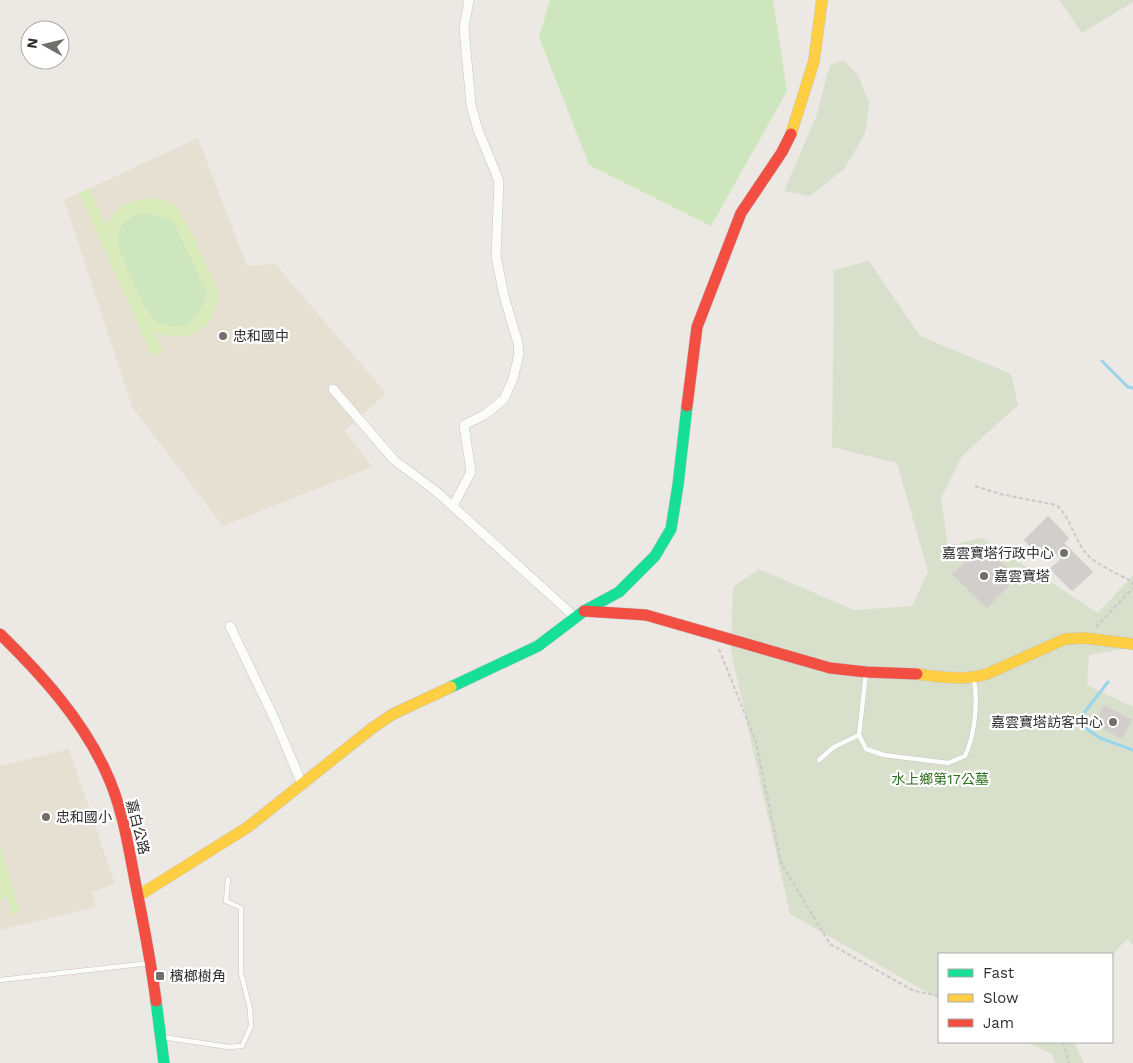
<svg xmlns="http://www.w3.org/2000/svg" width="1133" height="1063" viewBox="0 0 1133 1063" font-family="'Work Sans','Noto Sans TC',sans-serif">
<style>
.education{fill:#e6e0d3}
.green{fill:#cee6be}
.cemetery{fill:#d8e0cc}
.pitch{fill:#d9eabb;fill-rule:evenodd}
.lines{fill:none;stroke-linecap:round;stroke-linejoin:round}
.stream{stroke:#99d6ec;stroke-width:3}
.building{fill:#d1cecb;stroke:#d7d4d0}
.lane-casing{stroke:#c5c4c5;stroke-width:5.5}
.street-casing{stroke:#c5c4c5;stroke-width:10}
.fast-casing{stroke:#c5c4c5;stroke-width:12}
.slow-casing{stroke:#c5c4c5;stroke-width:12}
.jam-casing{stroke:#c5c4c5;stroke-width:12}
.path{stroke:#c9c9c8;stroke-width:2;stroke-dasharray:4 2.5;stroke-linecap:butt}
.lane{stroke:#fcfcfb;stroke-width:4.5}
.street{stroke:#fcfcfb;stroke-width:9}
.fast{stroke:#16e098;stroke-width:11}
.slow{stroke:#ffcf43;stroke-width:11}
.jam{stroke:#f24e42;stroke-width:11}
.poi-dot{fill:#706f6e;stroke:#fff;stroke-width:2}
.labels{text-anchor:middle;stroke-width:4.5;stroke-linejoin:round;paint-order:stroke}
.poi-label{font-size:14px;fill:#2e2e2e;stroke:#fff;text-anchor:start}
.park-label{font-size:14px;fill:#2c6e1b;stroke:#fff}
.street-label{font-size:14px;fill:#2e2e2e;stroke:#fff}
</style>
<rect width="100%" height="100%" fill="#ece8e4"/>
<!-- education -->
<g class="education">
<path d="M198,138L247,266L275,264L386,393L345,431L372,467L223,526L132,407L64,200Z"/>
<path d="M69,749L115,884L92,892L96,907L0,930V766Z"/>
</g>
<!-- green -->
<g class="green">
<path d="M550,0H773L787,91L711,226L589,165L539,37Z"/>
<path d="M142,213L160,216L174,222C182,239 190,256 198,274C200,279 205,286 206,291C207,304 195,320 184,325C177,328 161,326 155,320C144,310 139,294 133,281C121,255 103,225 142,213Z"/>
</g>
<!-- cemetery -->
<g class="cemetery">
<path d="M1059,0H1133V2L1082,33Z"/>
<path d="M843,60L858,75L869,103L865,133L845,168L810,196L784,191L816,117L830,65Z"/>
<path d="M869,261L920,336L1011,374L1018,405L962,456L941,498L948,546L982,538L1098,613L1133,575V647L1089,655L1087,685L1133,707V945L1127,939L1112,955L939,954V999L790,914L731,652L733,587L759,569L854,610L912,606L928,572L897,463L832,447L834,270Z"/>
<path d="M1026,1042H1074L1084,1063H1055L1052,1054Z"/>
</g>
<!-- pitch -->
<g class="pitch">
<path d="M90,188L106,226C116,209 121,203 141,200C150,198 167,198 174,205C188,217 210,275 219,294C215,332 188,344 154,332L163,351L152,356L79,193ZM142,213L160,216L174,222C182,239 190,256 198,274C200,279 205,286 206,291C207,304 195,320 184,325C177,328 161,326 155,320C144,310 139,294 133,281C121,255 103,225 142,213Z"/>
<path d="M0,845L20,912L12,915L6,894L0,902Z"/>
</g>
<g class="lines">
<!-- stream -->
<g class="stream">
<path d="M1102,361L1128,387L1133,388"/>
<path d="M1108,682L1077,722L1100,738L1133,750"/>
</g>
</g>
<!-- building -->
<g class="building">
<path d="M1048,516L1069,538L1064,543L1093,572L1072,591L1050,569L1061,559L1049,546L1040,556L1024,540Z"/>
<path d="M985,544L1016,578L987,608L952,574Z"/>
<path d="M1104,705L1132,720L1122,739L1094,724Z"/>
</g>
<g class="lines">
<!-- lane casing -->
<g class="lane-casing">
<g id="lane">
<path d="M866,673L859,735L866,749L884,755L948,763L965,756C975,735 978,702 974,680"/>
<path d="M819,760L834,747L859,735"/>
<path d="M0,980L150,963"/>
<path d="M162,1037L229,1047L242,1046L251,1026L250,1009L241,973V908L226,901L228,879"/>
</g>
</g>
<!-- street casing -->
<g class="street-casing">
<g id="street">
<path d="M333,389L394,460L437,492L576,618"/>
<path d="M453,506L471,472L464,425L486,414L504,399L513,379L519,354L518,343L504,296L496,256L499,181L478,130L471,105L464,28L469,0"/>
<path d="M230,626L275,720L302,784"/>
</g>
</g>
<!-- fast casing -->
<g class="fast-casing">
<g id="fast">
<path d="M451,687L538,646L584,611L619,592L655,556L671,529L678,485L687,406"/>
<path d="M156,1001L164,1063"/>
</g>
</g>
<!-- slow casing -->
<g class="slow-casing">
<g id="slow">
<path d="M791,134L814,61L822,0"/>
<path d="M917,674C941,677 964,681 987,674L1065,639L1085,638L1133,644"/>
<path d="M138,896L248,827L371,729L393,714L451,687"/>
</g>
</g>
<!-- jam casing -->
<g class="jam-casing">
<g id="jam">
<path d="M687,406L697,327L741,213L782,152L791,134"/>
<path d="M584,611L646,615L830,668L866,672L917,674"/>
<path d="M0,634C41,674 82,719 106,772C122,806 128,844 135,881C143,921 151,961 156,1001"/>
</g>
</g>
<!-- path -->
<g class="path">
<path d="M975,486L1000,494L1056,505C1071,517 1073,537 1085,552C1094,564 1117,573 1131,581L1133,585"/>
<path d="M1096,627L1133,588"/>
<path d="M719,649L756,742L781,863L830,944L914,991L939,996"/>
<path d="M1063,1042L1069,1063"/>
</g>
<!-- lane -->
<use href="#lane" class="lane"/>
<!-- street -->
<use href="#street" class="street"/>
<!-- fast -->
<use href="#fast" class="fast"/>
<!-- slow -->
<use href="#slow" class="slow"/>
<!-- jam -->
<use href="#jam" class="jam"/>
</g>
<!-- markers -->
<g class="poi-dot">
<circle cx="223" cy="336" r="5"/>
<circle cx="1064" cy="553" r="5"/>
<circle cx="984" cy="576" r="5"/>
<circle cx="1113" cy="722" r="5"/>
<circle cx="46" cy="817" r="5"/>
<rect x="155" y="971" width="10" height="10" rx="2.5"/>
</g>
<g class="labels">
<!-- poi labels -->
<g class="poi-label">
<text x="233" y="341">忠和國中</text>
<text x="1054" y="558" text-anchor="end">嘉雲寶塔行政中心</text>
<text x="994" y="581">嘉雲寶塔</text>
<text x="1103" y="727" text-anchor="end">嘉雲寶塔訪客中心</text>
<text x="56" y="822">忠和國小</text>
<text x="170" y="981">檳榔樹角</text>
</g>
<!-- park labels -->
<g class="park-label">
<text x="940" y="784">水上鄉第17公墓</text>
</g>
<!-- street labels -->
<g class="street-label">
<text transform="translate(138 827) rotate(76)" y="5">嘉白公路</text>
</g>
</g>
<!-- legend -->
<rect x="938" y="953" width="175" height="90" fill="#ffffff" stroke="#ababab"/>
<rect x="948" y="969" width="25" height="8" fill="#16e098" stroke="#ababab"/>
<text x="983" y="978" font-size="15" fill="#2e2e2e">Fast</text>
<rect x="948" y="994" width="25" height="8" fill="#ffcf43" stroke="#ababab"/>
<text x="983" y="1003" font-size="15" fill="#2e2e2e">Slow</text>
<rect x="948" y="1019" width="25" height="8" fill="#f24e42" stroke="#ababab"/>
<text x="983" y="1028" font-size="15" fill="#2e2e2e">Jam</text>
<!-- north arrow -->
<g transform="translate(45 45) rotate(278)"><circle r="24" fill="#ffffff" stroke="#ababab"/>
<path d="M0-4L9 19L0 12L-9 19Z" fill="#706f6e"/>
<text y="-8" font-size="14" font-weight="bold" text-anchor="middle" fill="#2e2e2e">N</text>
</g>
</svg>
